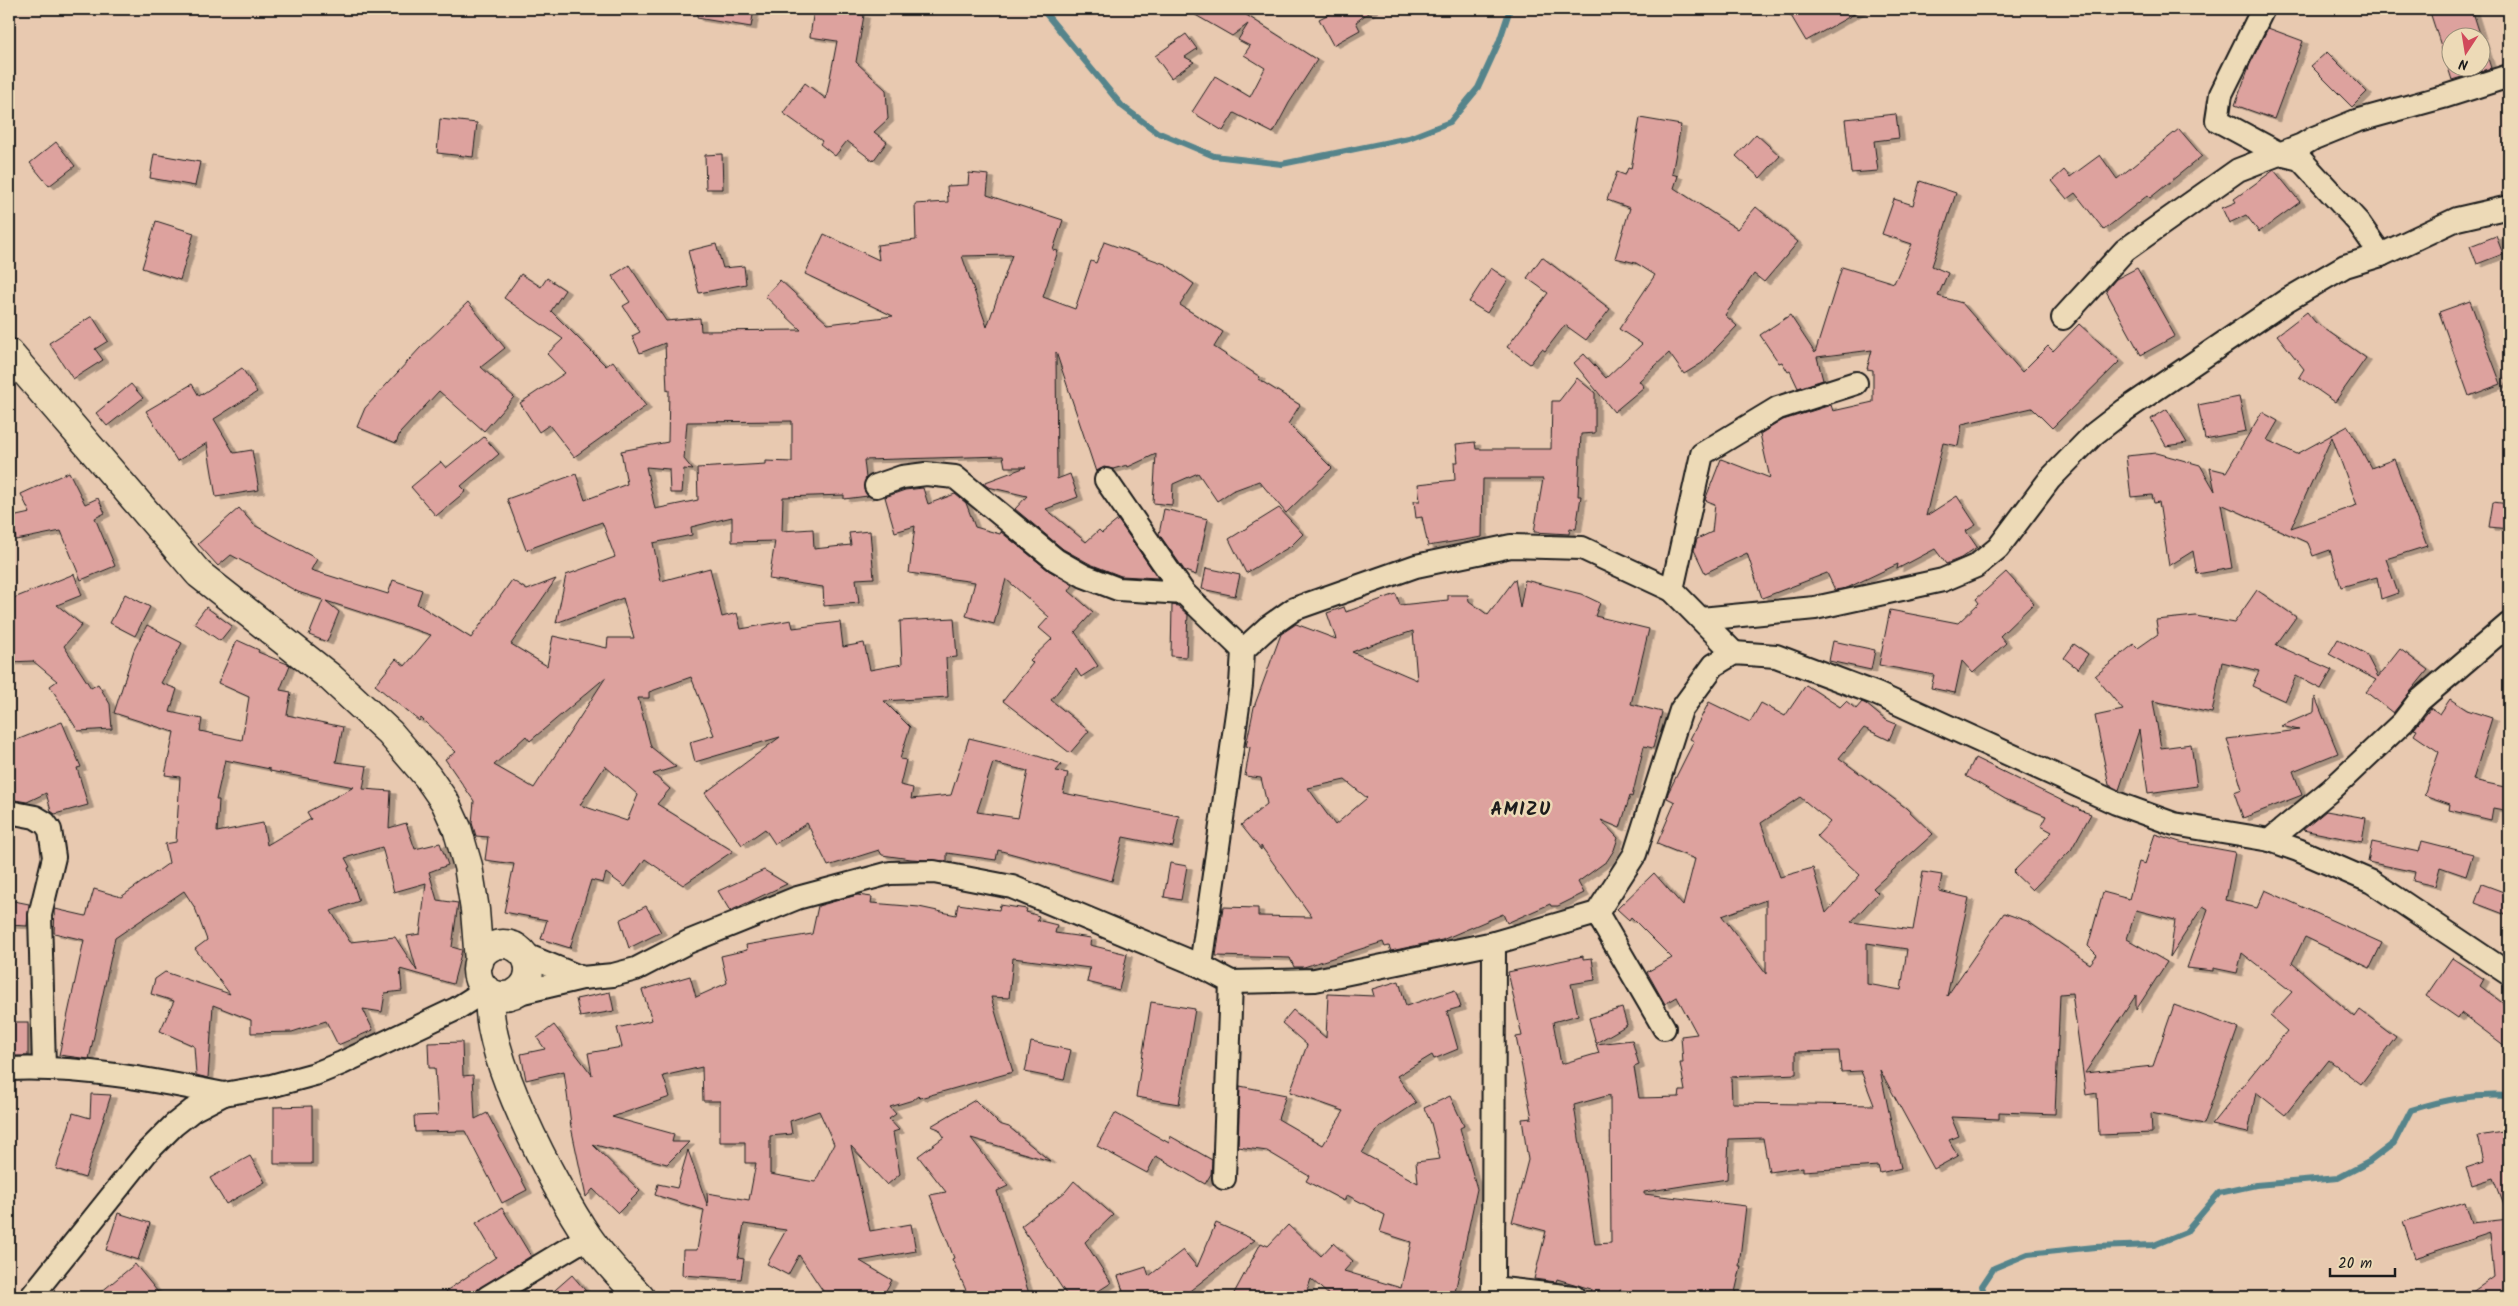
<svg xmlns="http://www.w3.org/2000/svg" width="2518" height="1306" viewBox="0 0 2518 1306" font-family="Kalam,sans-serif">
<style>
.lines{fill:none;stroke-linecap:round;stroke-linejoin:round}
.stream{stroke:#54848b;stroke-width:6}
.building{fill:#dda29e;stroke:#1c1c1c;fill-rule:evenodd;filter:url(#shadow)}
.minor-casing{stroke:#1c1c1c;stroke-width:26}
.tertiary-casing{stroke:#1c1c1c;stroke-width:31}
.minor{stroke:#eddab7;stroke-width:22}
.tertiary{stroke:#eddab7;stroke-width:28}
.labels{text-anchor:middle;stroke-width:5;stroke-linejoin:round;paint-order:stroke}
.district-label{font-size:19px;font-weight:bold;letter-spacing:1px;fill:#1c1c1c;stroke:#eddab7}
</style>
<defs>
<filter id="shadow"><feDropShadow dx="5.5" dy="3" stdDeviation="0" flood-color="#0004"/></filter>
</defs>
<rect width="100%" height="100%" fill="#e8c9b0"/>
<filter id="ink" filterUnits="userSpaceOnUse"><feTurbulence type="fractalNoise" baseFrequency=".02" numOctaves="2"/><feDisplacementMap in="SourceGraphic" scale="10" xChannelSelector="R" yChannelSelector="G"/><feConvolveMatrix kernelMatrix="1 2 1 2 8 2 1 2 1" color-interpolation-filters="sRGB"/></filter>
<g filter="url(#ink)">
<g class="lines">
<!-- stream -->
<g class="stream">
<path d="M1042,9L1122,106L1157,132L1214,156L1282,164L1409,138L1450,122L1478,88L1499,42L1510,9"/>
<path d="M1985,1297L1982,1286L1994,1268L2028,1254L2095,1247L2154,1245L2186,1232L2219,1193L2256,1185L2338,1178L2369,1162L2394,1143L2411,1110C2446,1099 2473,1094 2509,1096"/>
</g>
</g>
<!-- building -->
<g class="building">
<path d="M698,9H754L751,27L697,18Z"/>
<path d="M814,9L864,15L856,62L886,90L888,119L874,132L887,142L873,161L847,141L835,156L820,144L822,141L783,113L805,83L826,99L837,41L810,37Z"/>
<path d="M1185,9H1237L1317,60L1289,103L1273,133L1234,113L1223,131L1192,112L1215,76L1250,97L1265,68L1244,55L1250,46L1238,40L1248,24L1232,36Z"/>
<path d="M1339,9H1373L1356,22L1360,30L1333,45L1319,19Z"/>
<path d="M1787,9H1863L1806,41Z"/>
<path d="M2429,9H2472L2491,68L2452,80ZM2450,38H2480V68H2450Z"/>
<path d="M2268,28L2303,41L2274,119L2235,105L2250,64Z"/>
<path d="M1186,34L1197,49L1185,57L1194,62L1171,78L1155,56Z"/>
<path d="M2327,52L2367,92L2352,107L2311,66Z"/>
<path d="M1896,114L1899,138L1874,141L1878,171L1851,173L1845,119Z"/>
<path d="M1640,118L1681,125L1672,174L1678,176L1674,188L1737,229L1756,207L1798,242L1764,282L1754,274L1725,315L1737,326L1702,363L1684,374L1669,353L1639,381L1644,387L1614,412L1574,363L1584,354L1606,378L1642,344L1619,329L1655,275L1636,263L1615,258L1630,208L1607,200L1617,172L1625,175L1628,168L1631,169Z"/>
<path d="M440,119L477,123L473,157L437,153Z"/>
<path d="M2179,129L2202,156L2150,198L2148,195L2104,230L2075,193L2067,199L2052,181L2064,170L2070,177L2100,155L2117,179Z"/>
<path d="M1756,134L1780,156L1760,178L1736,156Z"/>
<path d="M56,142L75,166L49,186L30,163Z"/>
<path d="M154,154L200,162L195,186L150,178Z"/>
<path d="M722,154L723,189H706L705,155Z"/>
<path d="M2274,170L2300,202L2259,232L2246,215L2229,223L2222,208L2236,202L2234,199Z"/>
<path d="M969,173L989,175L987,195L1063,220L1053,250L1058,251L1043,297L1075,309L1091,261L1096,263L1104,242L1165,264L1194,284L1180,305L1223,332L1214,347L1260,377L1258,379L1300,405L1288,424L1332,468L1286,513L1259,481L1232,491L1217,501L1198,473L1173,484L1172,505L1153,503L1156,454L1128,467L1127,465L1113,469L1104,467L1096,472L1056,352L1057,479L1070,474L1078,497L1046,509L1086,542L1099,530L1102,533L1118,520L1158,578L1121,576L1090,564L1063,549L1015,509L1027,496L988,487L983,483L1026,467H1005L1003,456L864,460L866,478L864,490L868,496L844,499V495L783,497L782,531L813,529L814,549L851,545L849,533L870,531L874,578L856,579L859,603L824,606L823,587L769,579L775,541L732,542V517L691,527L692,535L653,543L661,581L710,568L722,617L737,613L741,629L791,620L793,628L840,622L843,647L864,643L870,670L902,664L900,621L954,618L957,657L946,658L948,697L884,701L910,727L900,759L906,760L900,785L913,788L911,799L951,795L969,738L1019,750L1062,764L1056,771L1068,773L1063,793L1179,816L1173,847L1123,837L1112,881L998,850L996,860L947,853V861L911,859L882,855L879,850L828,866L807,823L775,844L765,829L742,845L705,793L780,737L695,762L690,742L714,735L691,677L649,692V698H638L651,747L676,767L653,774L670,789L657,804L733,851L683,885L645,859L625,887L606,873L603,883L591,880L570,948L541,939L547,920L504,912L514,864L485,860L488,837L476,836L472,823L474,801L445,759L456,752L421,718L419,721L375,685L396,659L405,666L431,635L326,601L339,612L327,642L309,635L323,600L298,592L231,555L218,566L198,544L239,508L254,525L317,559L311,570L388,594L393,580L422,590L417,604L471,638L512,580L527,590L556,579L511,644L547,666L553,636L607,648L608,638H634L623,598L556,623L566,575L615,557L602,522L526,550L507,499L576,474L585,500L627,484L621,451L668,442L669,390L667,391L665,343L640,353L632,336L640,332L623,306L630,302L612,276L629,265L666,321L700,318L701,331L801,330L765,296L780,280L828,324L893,316L805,274L824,234L879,260L877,245L916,240L915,204L948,202L947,186L968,185ZM1012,255L987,327L962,256ZM792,421V462L766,461V464L697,468L698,500L655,509L646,467L669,469L670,493H682L684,469L693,470L684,459L687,422ZM606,677L534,788L494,765L526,736L530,741ZM993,763L1028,771L1018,818L977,812ZM605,766L638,795L627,821L580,805Z"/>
<path d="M1920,181L1956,193L1932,266L1948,273L1938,296L1962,303L2022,372L2048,346L2053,351L2079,324L2120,361L2052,428L2032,408L1962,424L1958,446L1943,443L1926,516L1957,496L1976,525L1966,531L1977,547L1961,558L1946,564L1935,549L1897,569L1898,564L1847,588L1835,590L1827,573L1762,598L1747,553L1705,573L1694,550L1697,539L1712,532L1715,504L1705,500L1721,459L1770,478L1760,434L1783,420L1831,405L1833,411L1873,402V370L1867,369L1872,350L1817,357L1823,380L1798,388L1790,371L1788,372L1782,362L1779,363L1760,335L1790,315L1815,353L1842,267L1894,283L1912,244L1882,234L1894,199L1913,205Z"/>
<path d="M156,221L194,233L180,280L142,268Z"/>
<path d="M2496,236L2503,254L2477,264L2470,246Z"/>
<path d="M716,244L723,268L744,266L746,284L699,293L688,251Z"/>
<path d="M1542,257L1610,309L1586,340L1565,325L1545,351L1542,349L1530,364L1507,347L1548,293L1527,278Z"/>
<path d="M1491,268L1508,280L1487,313L1469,302Z"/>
<path d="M2137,268L2175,336L2141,355L2106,291L2116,279Z"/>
<path d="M521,274L541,287L547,278L565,290L551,311L606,366L613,361L646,406L574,457L549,425L539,432L520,403L565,373L547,354L563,339L504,298Z"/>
<path d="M2470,301L2501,384L2469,396L2439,312Z"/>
<path d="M468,302L505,348L481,367L514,397L484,431L439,391L400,433L396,443L357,427L365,408L420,348Z"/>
<path d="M2307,312L2315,322L2366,358L2335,402L2299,377L2304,369L2277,335Z"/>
<path d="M92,316L108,341L95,349L103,360L73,379L49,343Z"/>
<path d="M242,368L257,392L214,419L234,453L252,450L259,490L216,497L207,443L177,461L146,411L192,384L199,396Z"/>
<path d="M1577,378L1595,393V433L1581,434L1578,496H1581L1576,529L1570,528L1569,534L1534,532L1543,479H1483L1482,537L1428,546L1422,517L1416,518L1414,501H1420L1418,484L1455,480L1454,462H1458L1456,444L1475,442L1476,449H1551L1552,401H1559Z"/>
<path d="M131,384L143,398L107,426L96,413Z"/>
<path d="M2239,397L2246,431L2205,439L2198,405Z"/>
<path d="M2167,409L2187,443L2166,446L2151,419Z"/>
<path d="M2262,412L2278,421L2267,440L2297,454L2348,426L2371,468L2394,459L2427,546L2386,559L2398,593L2381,599L2377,577L2341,587L2330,550L2313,556L2308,543L2221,504L2232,568L2197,574L2193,551L2169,566L2159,502L2154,503L2152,495L2131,497L2126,456L2157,453L2200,465L2215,491L2210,468L2226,472ZM2332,437L2357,505L2291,528Z"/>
<path d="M484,437L499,454L461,486L466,491L436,516L411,487L441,462L446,468Z"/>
<path d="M69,472L85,504L98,498L105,513L95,518L115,566L81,580L61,531L16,540L12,517L30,513L21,494Z"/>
<path d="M923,488L928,504L955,494L966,503L975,527L1000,534L1001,532L1048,570L1073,585L1069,591L1093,612L1075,632L1098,666L1081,677L1076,669L1051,700L1089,731L1070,753L1003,701L1033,663L1030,660L1052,639L1039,628L1049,617L1006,579L994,624L966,616L975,582L909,573L915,526L895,532L885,497L905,490Z"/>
<path d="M2493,502L2509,504V529L2489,527Z"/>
<path d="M1279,508L1303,534L1291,546L1246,573L1229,539Z"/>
<path d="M1164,509L1208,519L1196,575L1185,571L1159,534Z"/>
<path d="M1206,568L1240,575L1235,596L1202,589Z"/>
<path d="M2006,572L2034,603L2000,636L2006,643L1973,673L1962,661L1955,693L1931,688L1934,675L1879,665L1890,610L1958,623L1979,603L1976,599Z"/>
<path d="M74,574L82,595L57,605L82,625L64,646L91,688L98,684L110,704L112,729L78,731L50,686L57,681L33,661L9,662V600Z"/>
<path d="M1515,579L1520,608L1525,580L1581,594L1600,603L1595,616L1649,629L1631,704L1662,712L1653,748L1644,746L1632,797L1630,796L1620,828L1601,820L1618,838L1614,850L1607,861L1578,882L1584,893L1558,906H1551L1550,904L1507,923L1503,914L1442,940L1391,951L1389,946L1385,947L1383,942L1304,967H1294L1290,958L1216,956L1223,907L1258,908V916L1312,917L1261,846V850L1241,825L1267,804L1261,778L1245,776L1250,747L1246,746L1254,707L1281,634L1296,624L1336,639L1327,613L1344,607L1346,612L1396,594L1400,605L1448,600V595H1468L1469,601L1488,615ZM1413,631L1417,680L1352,652L1362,648ZM1345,780L1367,798L1335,825L1308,788Z"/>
<path d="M2257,590L2296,617L2276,645L2332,670L2321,689L2296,676L2285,701L2252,686L2259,671L2222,662L2212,713L2153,701L2161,748L2191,744L2197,786L2148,793L2139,730L2119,790L2109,785L2095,716L2123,710L2095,676L2134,644L2138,648L2158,634L2156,620L2196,616L2234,623Z"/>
<path d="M125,594L150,607L135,636L110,623Z"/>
<path d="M1172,605L1178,606L1188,615L1186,657L1171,656Z"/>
<path d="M206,607L232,626L220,641L194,623Z"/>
<path d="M147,625L182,643L161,683L177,689L170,712L202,719L200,731L242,740L249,697L218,683L237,640L259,650L258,652L290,665L280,690L291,692L287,715L343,727L336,762L367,766L363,789L391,791L389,828L406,823L415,849L440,843L448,865L429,872L437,900L458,903L452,947L462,950L453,984L400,969L402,991L385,993L382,1012L363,1009L373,1030L338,1045L326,1021L292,1032L251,1033V1020L213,1005L208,1078L196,1075L194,1046L160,1031L174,1001L151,994L155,979L165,972L230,994L195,949L207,940L195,908L184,891L115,938L89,1059L59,1055L84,940L54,933L55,909L86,916L94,889L121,897L169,863L165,844L176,842L180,777L165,775L174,732L114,713L134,650ZM225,760L270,769V771L354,787L307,812L311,819L267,845L263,823L217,832L219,800H216ZM382,847L394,892L426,883L420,934L407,936L417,971L395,937L350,942L331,911L359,901L348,868L350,867L345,858Z"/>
<path d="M2338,639L2366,654L2378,677L2400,649L2428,670L2393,713L2366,692L2376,680L2329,654Z"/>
<path d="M1833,641L1875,650L1871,670L1829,661Z"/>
<path d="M2074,644L2088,654L2078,669L2064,658Z"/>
<path d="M1806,685L1840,707L1846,701L1856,709L1862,702L1866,704L1884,719L1896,724L1889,740L1864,728L1839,758L1906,808L1933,834L1873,888L1878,893L1851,922L1913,930L1923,872L1942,875L1939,891L1969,898L1947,996L2004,913L2027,921L2090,964L2097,955L2088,946L2103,892L2129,899L2139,862L2145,864L2155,834L2180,842L2235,852L2226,900L2257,908L2265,890L2382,943L2370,968L2305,937L2292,963L2355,1017L2360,1010L2396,1037L2361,1084L2329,1060L2285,1115L2256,1092L2248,1133L2211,1125L2287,1031L2270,1016L2292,992L2242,953L2237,973L2213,968V971L2187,968L2208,909L2203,906L2170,957L2175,920L2136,910L2127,939L2167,962L2136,1010V995L2085,1073L2153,1066L2174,1005L2238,1028L2204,1124L2151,1113L2152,1133L2099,1135L2097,1093L2086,1095L2072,993L2060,994L2055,1114L1999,1112V1119L1951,1117L1959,1136L1949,1140L1958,1156L1934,1169L1880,1070L1901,1168L1880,1173L1878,1166L1803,1171V1167L1769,1172L1763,1138L1729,1139L1727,1179L1644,1192V1194L1746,1206L1739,1266H1741L1734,1297H1661L1620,1290L1617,1297H1589L1591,1289L1557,1279L1556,1282L1534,1279L1546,1231L1512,1222L1528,1160L1522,1119L1532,1118L1516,1037L1522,1036L1508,972L1583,956V959L1592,958L1595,980L1571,984L1578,1015L1553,1022L1561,1064L1599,1053L1596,1044L1632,1040L1639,1065L1634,1067L1639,1098L1679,1097L1680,1091H1685L1680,1063H1683L1681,1036L1697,1034L1677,997L1665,1004L1647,972L1672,958L1631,917L1629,920L1617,909L1654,873L1683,906L1695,859L1657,844L1675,802L1667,798L1668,793L1694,741L1690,739L1709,702L1750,722L1761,703L1785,716ZM1800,797L1830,822L1817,836L1860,875L1826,913L1813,868L1780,877L1761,823ZM1766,900V974L1722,916ZM1867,943L1907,949L1901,990L1867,984ZM1839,1051L1841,1072L1861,1071L1874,1105L1732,1103L1731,1077L1796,1074V1052ZM1610,1095L1611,1243L1595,1244L1574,1105Z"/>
<path d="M2315,697L2338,753L2293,771L2302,795L2243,818L2234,792L2242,789L2227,739L2299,730L2281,726L2314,712Z"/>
<path d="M2450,699L2467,710L2492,718L2473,780L2509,788V811L2493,808L2491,820L2449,810L2450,804L2424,795L2439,752L2414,735L2417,730L2414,729L2431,708L2440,714Z"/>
<path d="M62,722L81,767L77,768L88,805L55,814L51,811L46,793L27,802L15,800L9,787V743Z"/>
<path d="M1975,758L2081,810H2079L2091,814L2071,850L2032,890L2013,872L2052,832L2041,826L2046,816L2005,799L1966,776Z"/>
<path d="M2326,811L2366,818L2362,842L2303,830Z"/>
<path d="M2422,841L2473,854L2466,876L2440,867L2435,886L2413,881L2415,872L2368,862L2372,842L2419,852Z"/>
<path d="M1170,863L1187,866L1181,900L1164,897Z"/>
<path d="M764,870L787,884L730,911L718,891Z"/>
<path d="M2482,884L2509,894V916L2475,903Z"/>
<path d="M857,895L872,897L871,903L919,907L956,915L958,904L999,910L1000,905L1027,909L1026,912L1039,916L1037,920L1057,925L1055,933L1091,938L1090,945L1127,954L1119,990L1087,982L1090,968L1013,958L1009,998L991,997L1013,1072L920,1098L918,1096L913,1100L890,1107L896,1114L889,1119L899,1130L893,1132L900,1174L887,1185L851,1146L870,1231L911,1224L916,1251L860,1261L892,1280L882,1297H827L799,1255L788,1275L767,1264L786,1230L744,1224L738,1258L744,1259L741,1279L682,1275L683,1250H697L704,1210L655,1195L658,1184L677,1188L688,1150L708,1207L707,1193L749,1200L756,1163H745V1142H720V1101H703L702,1067L663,1076L670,1097L612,1117L674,1134L672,1142H689L667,1164L592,1144L640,1191L618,1213L593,1189L586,1197L570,1122L571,1124L564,1071L526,1080L521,1054L545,1049L537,1038L554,1025L592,1075L588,1053L622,1047L617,1028L652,1020L642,990L690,976L696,997L727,983L721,956L747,950L746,945L812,934L818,906ZM819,1111L834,1144L815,1182L770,1174V1136L792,1134L790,1121Z"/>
<path d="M9,900L29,904L27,926L9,925Z"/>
<path d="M646,906L661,932L629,948L620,920Z"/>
<path d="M2452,958L2484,979L2480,986L2509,1008V1049L2461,1013L2458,1018L2426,996Z"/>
<path d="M1399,981L1406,1006L1455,990L1461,1007L1447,1011L1458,1049L1434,1059L1432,1055L1397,1076L1416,1103L1377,1129L1362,1153L1418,1183L1416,1162L1440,1159L1431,1123L1424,1108L1450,1096L1464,1126L1460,1128L1477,1189L1454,1297H1331L1311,1279L1305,1297H1232L1261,1243L1268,1246L1288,1225L1321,1256L1333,1243L1353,1261L1344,1271L1401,1288L1411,1242L1380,1232L1385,1215L1347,1195L1344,1201L1306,1181L1309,1176L1267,1151L1238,1147L1240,1086L1286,1095L1278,1119L1323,1145L1344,1111L1290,1092L1307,1045L1282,1023L1293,1010L1326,1038L1328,994L1374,996L1372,989Z"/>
<path d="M610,992L614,1011L580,1017L576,999Z"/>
<path d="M1151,1002L1195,1009L1179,1104L1136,1097Z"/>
<path d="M1622,1008L1627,1025L1596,1043L1589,1018Z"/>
<rect x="10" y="1022" width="18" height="34"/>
<path d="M462,1042L463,1076L473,1075L475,1119L487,1113L527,1190L502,1203L465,1131L415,1132L414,1116L438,1115L435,1068H429L428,1043Z"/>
<path d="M1031,1042L1071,1050L1064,1080L1025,1072Z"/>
<path d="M91,1094L111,1095L85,1178L56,1169L73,1113L90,1118Z"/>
<path d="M975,1100L999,1124L1009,1127L1050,1161L971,1138L1008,1186L997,1191L1030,1297H969L952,1259L954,1258L930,1195L946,1192L918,1156L944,1137L939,1129L931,1126Z"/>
<path d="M312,1106V1164H274V1107Z"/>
<path d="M1115,1113L1169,1143L1170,1136L1212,1160L1211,1174L1205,1184L1156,1156L1147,1173L1097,1146Z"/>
<path d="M2509,1131V1215H2508L2494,1178L2472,1185L2466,1168L2484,1162L2478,1136Z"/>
<path d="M250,1156L265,1182L226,1204L210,1178Z"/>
<path d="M1074,1181L1113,1215L1085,1242L1111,1283L1089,1297H1068L1021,1226L1065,1192Z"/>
<path d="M2465,1202L2472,1223L2509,1219V1297H2465L2494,1277L2490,1233L2415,1258L2403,1222Z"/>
<path d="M502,1208L531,1256L465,1297H451L446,1291L496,1257L476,1223Z"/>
<path d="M118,1213L150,1223L138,1260L106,1250Z"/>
<path d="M1216,1223L1255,1240L1182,1297H1125L1118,1276L1146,1267L1149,1276L1183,1250L1197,1267Z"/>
<path d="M135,1264L162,1297H95Z"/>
<path d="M572,1275L591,1297H547Z"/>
</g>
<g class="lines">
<!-- minor casing -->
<g class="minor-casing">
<g id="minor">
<path d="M2263,9L2221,94L2217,120L2280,154L2300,159L2358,222L2381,255"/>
<path d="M2063,318L2125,250L2238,170L2302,145L2314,138L2356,121L2443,97L2509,76"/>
<path d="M1106,480L1184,593"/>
<path d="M876,486L902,477L926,474L955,477L1056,560L1084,576L1118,589L1184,593L1243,650"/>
<path d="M1672,590L1702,454L1778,408L1856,383"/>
<path d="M1701,619L1815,608L1943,580L1976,566L1998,548L2050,479L2094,434L2125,410L2287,300L2345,266L2381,255L2457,219L2509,207"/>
<path d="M9,812L35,817L45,823L50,830L54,857L40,915L44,1067"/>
<path d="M2270,840L2332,789L2403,722L2419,701L2509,624"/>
<path d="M1597,913L1664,1028"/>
<path d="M523,954L582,978"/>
<path d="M1201,966L1241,685L1243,650L1267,628L1294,609L1416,566L1511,546L1582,548L1672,590L1734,653"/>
<path d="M510,995L582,978L613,975L636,969L688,942L797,898L890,873L934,872L1012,887L1201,966L1231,982L1315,980L1494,943L1597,913L1635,854L1681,710L1714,665L1734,653L1776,656L1877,694L2116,803L2174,824L2270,840L2298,850L2372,882L2509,974"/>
<path d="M9,1069C81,1066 153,1080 224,1094"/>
<path d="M1224,1178L1231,982"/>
<path d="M1493,1288L1574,1297"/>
<path d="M31,1297L147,1152L174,1125L193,1110L224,1094L271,1086L315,1074L342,1063L456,1009L486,990"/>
<path d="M488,1297L588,1237"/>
<path d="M1493,1297L1494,943"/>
</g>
</g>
<!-- tertiary casing -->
<g class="tertiary-casing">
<g id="tertiary">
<path d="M9,353L199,574L330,677L390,733L427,776L445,802L457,828L468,866L475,910L479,962"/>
<circle cx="503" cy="970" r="26"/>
<path d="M491,993C479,1045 556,1191 588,1237C603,1259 622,1278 640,1297"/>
</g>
</g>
<!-- minor -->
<use href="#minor" class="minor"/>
<!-- tertiary -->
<use href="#tertiary" class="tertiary"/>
</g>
</g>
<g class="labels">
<!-- district labels -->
<g class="district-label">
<text x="1521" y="815">AMIZU</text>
</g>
</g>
<!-- margin -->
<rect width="2518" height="1306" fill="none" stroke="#eddab7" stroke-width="30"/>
<rect x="15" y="15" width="2488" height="1276" fill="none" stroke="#1c1c1c" stroke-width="2" filter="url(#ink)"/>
<!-- north arrow -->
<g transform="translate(2466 52) rotate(192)"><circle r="24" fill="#eddab7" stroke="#998e79"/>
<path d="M0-4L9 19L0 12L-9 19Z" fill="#d1495b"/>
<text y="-8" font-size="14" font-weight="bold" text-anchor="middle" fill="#1c1c1c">N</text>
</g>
<!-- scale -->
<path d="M2330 1268v8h65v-8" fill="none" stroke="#1c1c1c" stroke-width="2.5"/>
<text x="2338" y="1268" font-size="15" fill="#1c1c1c" stroke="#eddab7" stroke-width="4" paint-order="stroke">20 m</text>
</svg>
